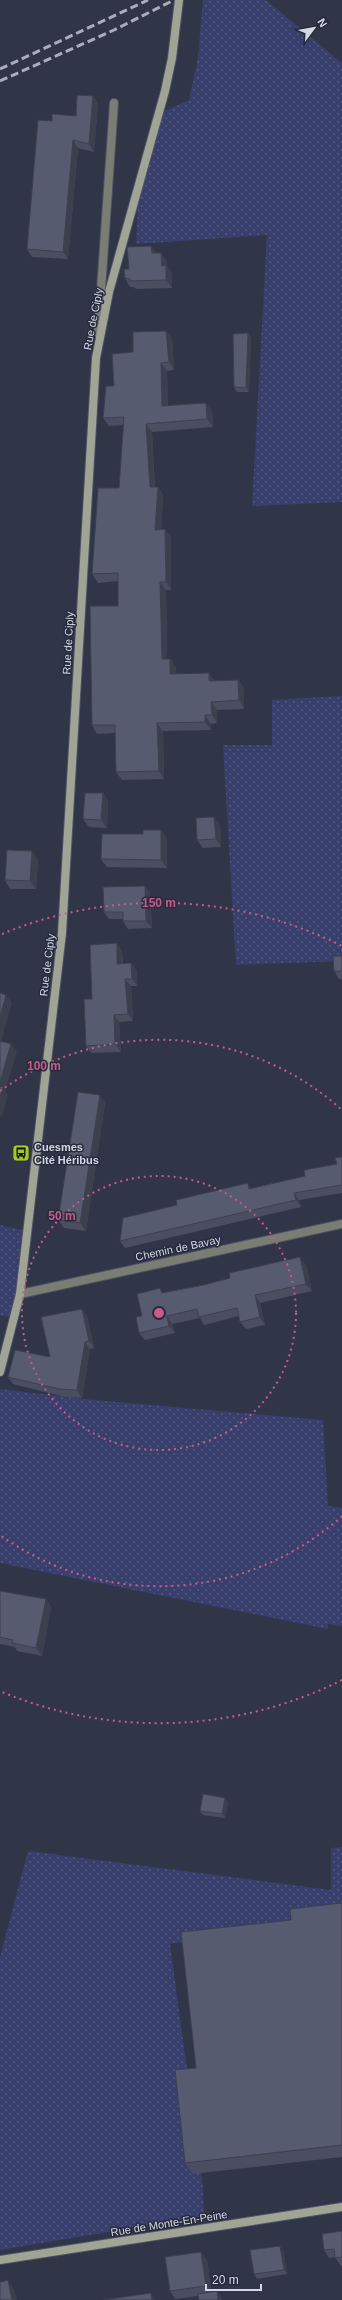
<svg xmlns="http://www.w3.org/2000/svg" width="342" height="2300" viewBox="0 0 342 2300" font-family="Helvetica,sans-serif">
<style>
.grass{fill:url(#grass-dots)}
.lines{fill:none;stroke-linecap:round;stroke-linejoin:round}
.street-casing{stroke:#4f5264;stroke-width:10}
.secondary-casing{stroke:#4f5264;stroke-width:10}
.street{stroke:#797d73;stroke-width:8}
.secondary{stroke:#9fa494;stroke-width:8}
.rail{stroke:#aaaebc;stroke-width:3;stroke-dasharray:8 4;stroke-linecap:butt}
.wall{fill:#4a4e60}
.shaded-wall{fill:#3c404e}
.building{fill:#565b70;stroke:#3c404e}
.ring{fill:none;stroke:#c95b8b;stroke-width:2;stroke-dasharray:2 4}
.labels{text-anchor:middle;stroke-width:3;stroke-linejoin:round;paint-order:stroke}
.street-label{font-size:11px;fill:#d5d8e4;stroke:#272b3e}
.poi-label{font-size:11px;font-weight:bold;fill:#d5d8e4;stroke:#272b3e;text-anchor:start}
.centre{fill:#c95b8b;stroke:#272b3e;stroke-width:2}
.ring-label{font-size:12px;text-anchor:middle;font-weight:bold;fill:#c95b8b;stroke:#272b3e;stroke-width:3;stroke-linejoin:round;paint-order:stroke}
</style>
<defs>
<pattern id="grass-dots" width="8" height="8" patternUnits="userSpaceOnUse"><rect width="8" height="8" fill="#383f6c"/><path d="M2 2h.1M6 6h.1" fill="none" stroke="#545a81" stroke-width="1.8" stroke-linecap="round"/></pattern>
</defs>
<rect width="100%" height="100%" fill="#313548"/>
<!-- grass -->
<g class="grass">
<path d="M203,0H266L342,63V502L252,506L267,235L136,244L139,182L158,114L189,100L198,58Z"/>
<path d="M342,696V961L236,965L223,745H272V700Z"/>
<path d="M0,1225L27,1231L12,1318L0,1315Z"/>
<path d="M0,1389L83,1399L323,1420L328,1506L342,1508V1626L328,1624V1629L0,1563Z"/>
<path d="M342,1847V1918L170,1944L203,2188L204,2216L0,2250V1957L28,1851L331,1890V1848Z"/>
</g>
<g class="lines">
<!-- street casing -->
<g class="street-casing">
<g id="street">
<path d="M98,333L114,103"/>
<path d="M20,1294L342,1224"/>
</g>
</g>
<!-- secondary casing -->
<g class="secondary-casing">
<g id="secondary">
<path d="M0,1372L20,1294L62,933L96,358L109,292L165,91L172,58L179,0"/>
<path d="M0,2260L342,2207"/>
</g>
</g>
<!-- street -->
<use href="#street" class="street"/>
<!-- secondary -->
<use href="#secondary" class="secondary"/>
<!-- rail -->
<g class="rail">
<path d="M0,69L148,0"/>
<path d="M0,81L114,30L174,0"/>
</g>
</g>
<!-- wall -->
<g class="wall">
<path d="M93,96L98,103L94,152L78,148L68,259L32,257L27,249L52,121L76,116Z"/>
<path d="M156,253L167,261V266L172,273V288L136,289L134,287H130L125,278L129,269Z"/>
<path d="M166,331L172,339L174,370L167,371L168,406L212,411L213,427L152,432L155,487H158L163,495L161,529H165L171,538V590H166L167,659H170L176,667V674L215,681L238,680L244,688V709L217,710V723L211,724V730L163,731L164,779L122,780L116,772L115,733L97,734L92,725L118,606V581L98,583L92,574L119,488L124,425L109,426L103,418L114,386L133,352Z"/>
<path d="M248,333L251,338L249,392H237L234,387Z"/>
<path d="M103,793L108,801L107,828L89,827L83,819Z"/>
<path d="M214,817L220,825L221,847L203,848L197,840Z"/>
<path d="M161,830L167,838V868L107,867L101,859L143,834Z"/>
<path d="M38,859L36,889H10L5,880Z"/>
<path d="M145,886L150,893L152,928L128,929L123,921V919H109L104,912Z"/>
<path d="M122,951L123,963H131L137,971V986H131L133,1021L119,1022L121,1052L92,1053L86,1046L92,999Z"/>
<path d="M342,956V979H339L334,971Z"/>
<path d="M100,1095L105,1103L86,1231L64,1228L58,1220Z"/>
<path d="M342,1157V1193L299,1200L301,1207L125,1248L120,1241L177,1205L305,1176L337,1164Z"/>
<path d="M306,1265L312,1291L260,1303L265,1325L246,1329L240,1322L239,1316L204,1325L200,1318L172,1324L175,1333L145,1340L139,1333L164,1292L204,1285Z"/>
<path d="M87,1316L94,1348L90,1349L82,1398L65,1397L13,1384L8,1377L50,1357Z"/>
<path d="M0,1591L46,1599L51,1607L42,1656L17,1651L15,1647L0,1644Z"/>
<path d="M228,1802L225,1818L203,1815L200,1811Z"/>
<path d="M342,1903V2157L193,2174L185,2163L196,2068Z"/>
<path d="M342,2231V2265L341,2266L335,2257L329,2258L324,2250Z"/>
<path d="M283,2250L287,2274L257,2279L254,2274Z"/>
<path d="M207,2260L211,2292L222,2299L198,2296L175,2299L170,2291Z"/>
</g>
<!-- shaded-wall -->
<g class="shaded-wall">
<path d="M93,96L98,103L94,152L89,144Z"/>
<path d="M73,140L78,148L68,259L63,252Z"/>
<path d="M151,246L157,254L152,253Z"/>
<path d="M161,253L167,261V266L172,273V288L166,280L162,266Z"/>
<path d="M166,331L172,339L174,370L169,362Z"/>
<path d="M248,333L251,338L249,392L246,388Z"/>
<path d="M161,363L167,371L168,414L162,406Z"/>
<path d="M206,403L212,411L213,427L207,419Z"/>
<path d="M146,424L152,432L155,495L150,487Z"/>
<path d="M158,487L163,495L161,538L155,530Z"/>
<path d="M165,529L171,538V590L166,582Z"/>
<path d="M160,582L166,590L167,668L162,659Z"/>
<path d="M170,659L176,667V682L170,674Z"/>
<path d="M209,673L215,681H209Z"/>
<path d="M238,680L244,688V709L239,700Z"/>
<path d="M211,702L217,710V723L212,715Z"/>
<path d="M205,715L211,724V730L205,722Z"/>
<path d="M157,723L163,731L164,779L159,771Z"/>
<path d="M103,793L108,801L107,828L101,820Z"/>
<path d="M214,817L220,825L221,847L216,839Z"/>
<path d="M161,830L167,838V868L161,860Z"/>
<path d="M32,851L38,859L36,889L30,881Z"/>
<path d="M145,886L150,893L152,928L146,921Z"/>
<path d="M117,943L122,951L123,971L117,964Z"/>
<path d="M131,963L137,971V986L132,979Z"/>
<path d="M125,979L131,986L133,1021L128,1014Z"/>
<path d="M6,995L12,1003L0,1045V1017Z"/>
<path d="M114,1015L119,1022L121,1052L115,1044Z"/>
<path d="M11,1044L17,1052L5,1091L8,1095L2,1117L0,1115V1082Z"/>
<path d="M100,1095L105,1103L86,1231L80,1223Z"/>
<path d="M248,1183L253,1191L249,1189Z"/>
<path d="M294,1193L299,1200L301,1207L296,1200Z"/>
<path d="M300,1257L306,1265L312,1291L306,1284Z"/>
<path d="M255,1295L260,1303L265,1325L260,1317Z"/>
<path d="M82,1309L87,1316L94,1348L89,1341Z"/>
<path d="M167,1316L172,1324L175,1333L169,1326Z"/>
<path d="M85,1342L90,1349L82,1398L77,1390Z"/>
<path d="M46,1599L51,1607L42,1656L36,1648Z"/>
<path d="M225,1798L228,1802L225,1818L222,1814Z"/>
<path d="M280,2246L283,2250L287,2274L284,2270Z"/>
<path d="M201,2252L207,2260L212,2294L206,2286Z"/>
<path d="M8,2280L14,2290L17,2300H12Z"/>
<path d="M217,2291L222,2299V2300H218Z"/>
<path d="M151,2293L155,2300H152Z"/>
</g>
<!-- building -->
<g class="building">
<path d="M77,95L93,96L89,144L73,140L63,252L27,249L38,120L52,121V114L76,116Z"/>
<path d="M151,246L152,253H161L162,266L166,265V280L130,281V279L125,278L124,269H129L127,247Z"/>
<path d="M166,331L169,362L161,363L162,406L206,403L207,419L146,424L150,487H158L155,530L165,529L166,582H160L162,659H170V674L209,673V681L238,680L239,700L211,702L212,715H205V722L157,723L159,771L116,772L115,725H92L90,606H118V573L92,574L98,488H119L124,417L103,418L106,386H114L112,354L133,352V332Z"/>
<path d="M248,333L246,388L234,387L233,334Z"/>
<path d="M85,793H103L101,820L83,819Z"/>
<path d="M214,817L216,839L197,840L196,818Z"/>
<path d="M143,830H161V860L101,859L102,834H143Z"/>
<path d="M7,850L32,851L30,881L5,880Z"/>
<path d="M145,886L146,921H123V912H104L103,887Z"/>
<path d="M117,943V964L131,963L132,979H125L128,1014L114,1015L115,1044L86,1046L84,999H92L90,945Z"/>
<path d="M333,956H342V971H334Z"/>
<path d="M0,993L6,995L0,1017Z"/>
<path d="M0,1041L11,1044L0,1082Z"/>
<path d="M0,1086L3,1087L0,1096Z"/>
<path d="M78,1092L100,1095L80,1223L58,1220Z"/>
<path d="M342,1157V1185L294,1193L296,1200L120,1241L123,1218L177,1205L176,1200L248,1183L249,1189L305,1176L304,1170L337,1164L335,1158Z"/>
<path d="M300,1257L306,1284L255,1295L260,1317L240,1322L237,1308L199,1317L197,1309L167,1316L169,1326L139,1333L136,1317L142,1316L137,1294L160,1288L162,1293L204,1285L230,1278L229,1273Z"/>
<path d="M82,1309L89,1341L85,1342L77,1390L59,1389L8,1377L15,1350L50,1357L41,1317Z"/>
<path d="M0,1591L46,1599L36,1648L12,1643L13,1640L0,1637Z"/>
<path d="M203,1794L225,1798L222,1814L200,1811Z"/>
<path d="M342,1903V2145L185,2163L175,2070L196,2068L181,1932L291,1920L290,1909Z"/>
<path d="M342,2231V2257L335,2258L334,2249L324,2250L322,2234Z"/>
<path d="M280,2246L284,2270L254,2274L250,2250Z"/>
<path d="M201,2252L206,2286L170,2291L165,2257Z"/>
<path d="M8,2280L12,2300H0V2282Z"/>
<path d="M217,2291L218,2300H199L198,2294Z"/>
<path d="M151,2293L152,2300H103Z"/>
</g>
<!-- distance rings -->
<g class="ring">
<circle cx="159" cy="1313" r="137"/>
<path d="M342 1516A273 273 0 0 1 0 1535M0 1091A273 273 0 0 1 342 1110"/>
<path d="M342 1680A410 410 0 0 1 2 1692M2 934A410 410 0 0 1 342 946"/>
</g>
<!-- icons -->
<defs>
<g id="bus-square" transform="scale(0.9)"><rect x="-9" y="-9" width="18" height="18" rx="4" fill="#a3c926" stroke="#272b3e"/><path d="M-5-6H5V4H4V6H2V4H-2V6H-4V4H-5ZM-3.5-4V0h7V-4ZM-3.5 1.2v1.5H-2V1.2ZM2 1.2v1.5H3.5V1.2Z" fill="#111"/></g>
</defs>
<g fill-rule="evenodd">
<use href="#bus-square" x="21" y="1153"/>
</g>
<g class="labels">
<!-- street labels -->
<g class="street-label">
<text transform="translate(93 319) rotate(-79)" y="4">Rue de Ciply</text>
<text transform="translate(68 643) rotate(-87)" y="4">Rue de Ciply</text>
<text transform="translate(47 965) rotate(-83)" y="4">Rue de Ciply</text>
<text transform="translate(178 1248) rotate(-12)" y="4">Chemin de Bavay</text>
<text transform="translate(169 2223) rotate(-9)" y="4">Rue de Monte-En-Peine</text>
</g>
<!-- poi labels -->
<g class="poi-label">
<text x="34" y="1151">Cuesmes<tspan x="34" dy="13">Cité Héribus</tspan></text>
</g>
</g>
<circle cx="159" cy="1313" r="6" class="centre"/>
<g class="ring-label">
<text x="159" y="907">150 m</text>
<text x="44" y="1070">100 m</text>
<text x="62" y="1220">50 m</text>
</g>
<!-- north arrow -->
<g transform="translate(314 28) rotate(58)" stroke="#272b3e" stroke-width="3" paint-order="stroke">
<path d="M0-3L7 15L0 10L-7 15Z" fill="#d5d8e4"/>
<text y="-6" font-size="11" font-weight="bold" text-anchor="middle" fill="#d5d8e4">N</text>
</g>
<!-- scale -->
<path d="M206 2284v6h55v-6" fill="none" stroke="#d5d8e4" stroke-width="2"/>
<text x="212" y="2284" font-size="12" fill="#d5d8e4" stroke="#272b3e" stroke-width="3" paint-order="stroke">20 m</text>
</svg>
